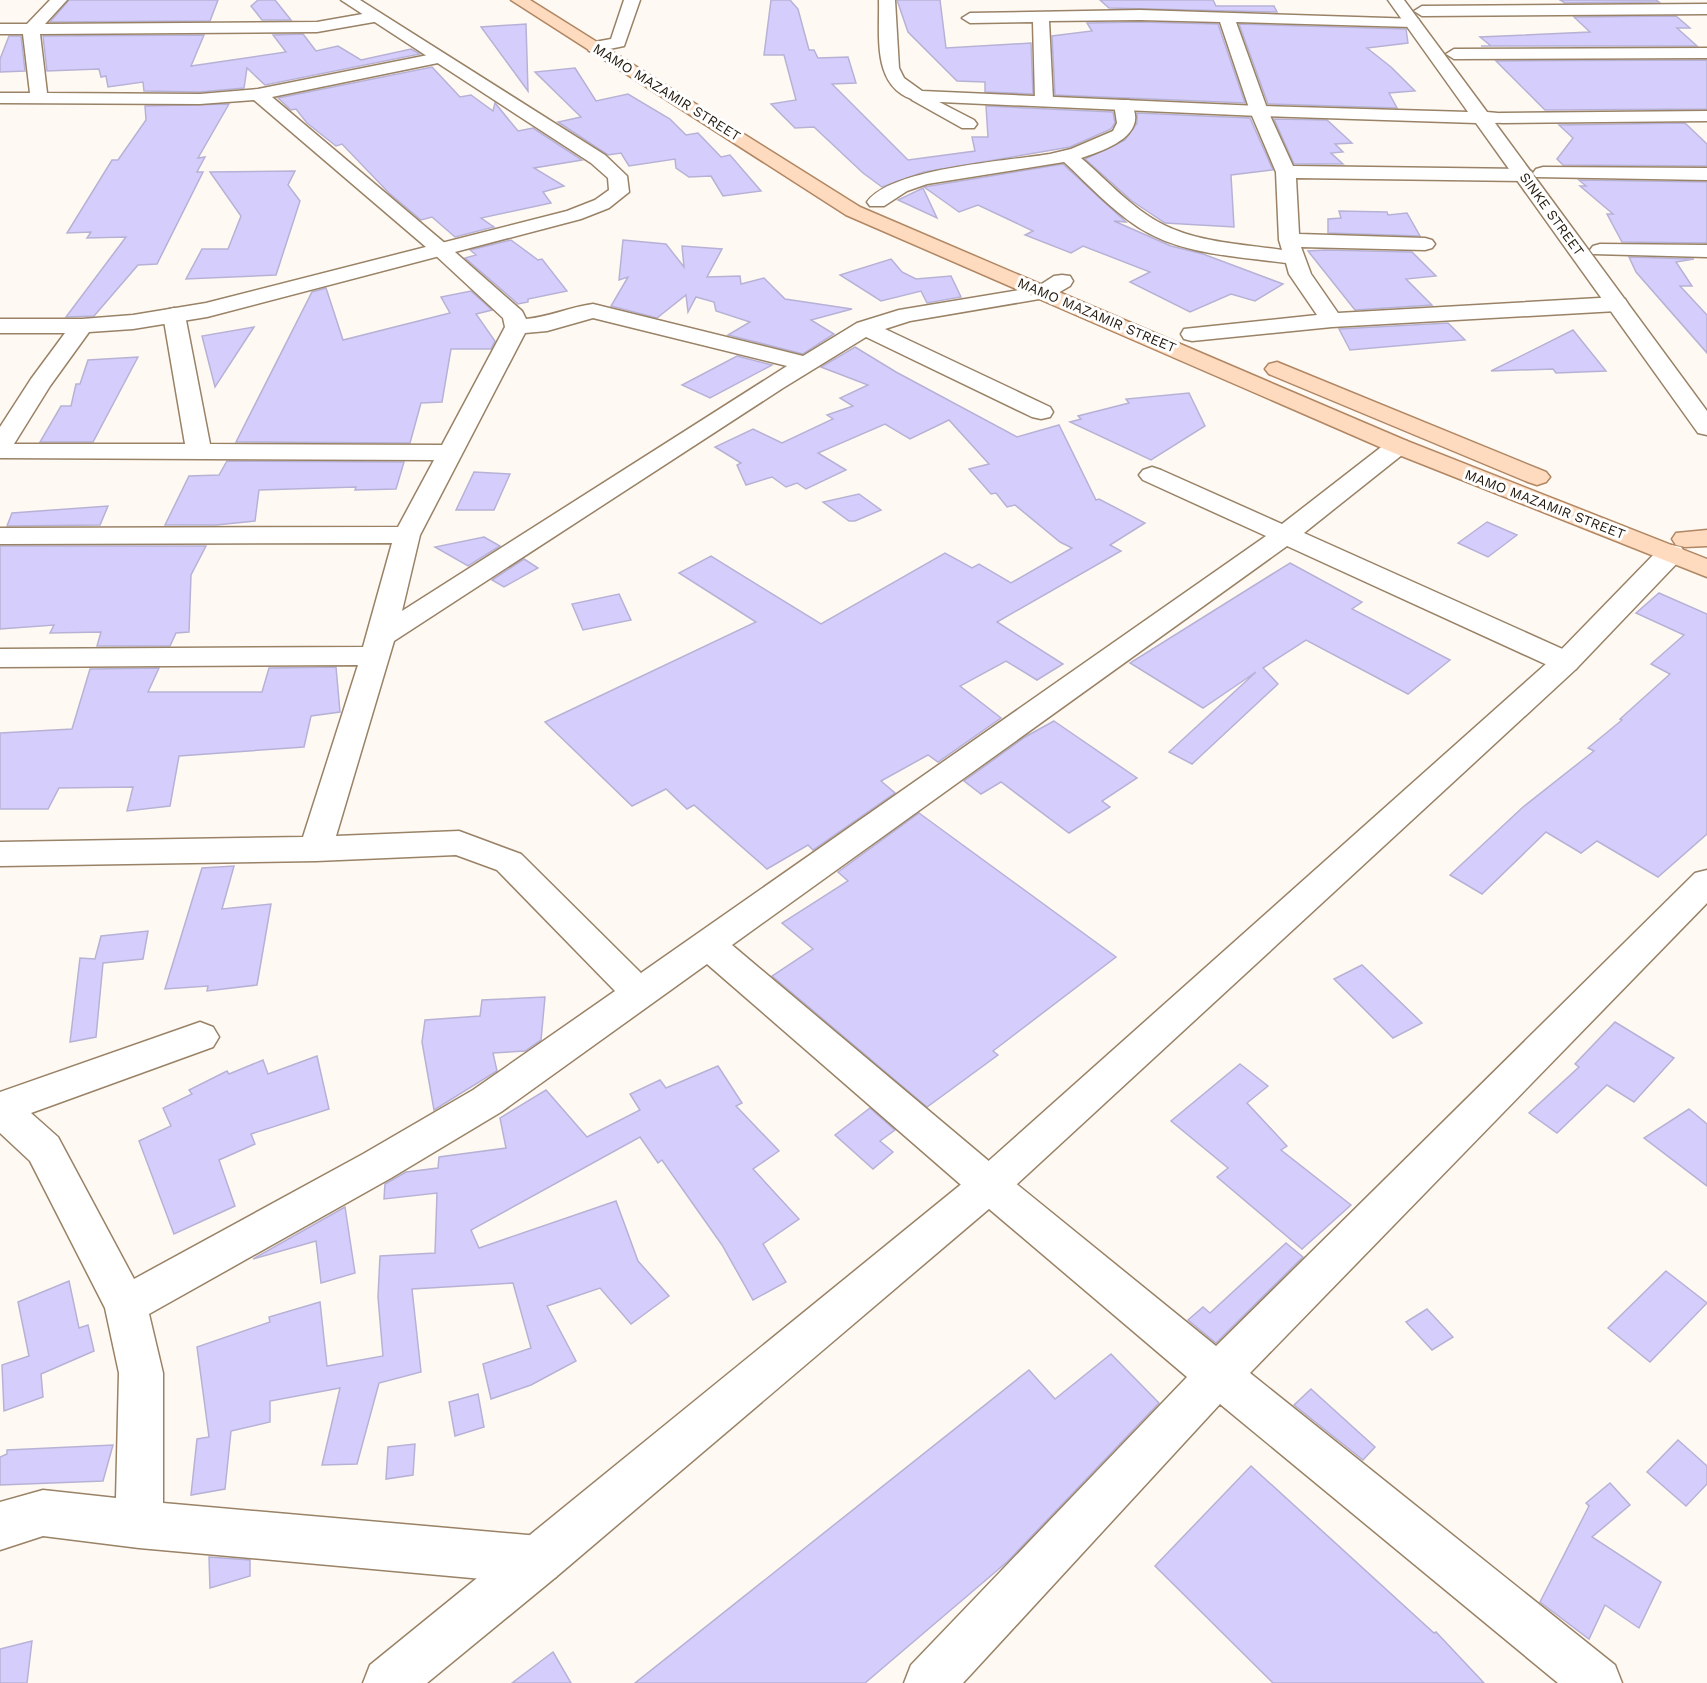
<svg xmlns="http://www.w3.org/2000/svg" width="1707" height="1683" viewBox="0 0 1707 1683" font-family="'Work Sans',sans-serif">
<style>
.building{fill:#d5cefd;stroke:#b7b2d5;stroke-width:1.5}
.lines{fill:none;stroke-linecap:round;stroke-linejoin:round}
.street-casing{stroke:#998266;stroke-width:3}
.secondary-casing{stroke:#998266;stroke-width:3}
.primary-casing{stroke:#b08663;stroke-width:3}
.street{fill:#fff;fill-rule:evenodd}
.secondary{fill:#fff;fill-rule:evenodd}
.primary{fill:#fedabe;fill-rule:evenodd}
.labels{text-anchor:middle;stroke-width:6;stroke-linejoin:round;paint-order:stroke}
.far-street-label{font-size:14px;fill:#20170c;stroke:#fff}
</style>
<rect width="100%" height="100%" fill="#fff9f3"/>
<!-- building -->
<g class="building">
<path d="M69,0H218L210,21L50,22Z"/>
<path d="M258,0H275L291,20H262L251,6Z"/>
<path d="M771,0H790L798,9L809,50H814L818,58L848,57L856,83L832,84L908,160L975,151L972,137H988L986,106L1113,112L1115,123L1111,129L1070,147L924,172L882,187L863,173L814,127L795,128L771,104L796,100L784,55H764Z"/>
<path d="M897,0H940L946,48L1031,43L1033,94L985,92V82L957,81L908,32Z"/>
<path d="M1100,0H1213L1216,6H1274L1277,12L1109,8Z"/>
<path d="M1560,0H1656L1659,2L1565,3Z"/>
<path d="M1676,16L1690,28H1677L1697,46H1481H1491L1480,37L1590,32L1574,17Z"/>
<path d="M1140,22L1218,24L1245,103L1055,95L1052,36L1092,31L1087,23Z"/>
<path d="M526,24L528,91L481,27Z"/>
<path d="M1239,24L1406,29L1408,43L1367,48L1391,67L1415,91L1389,93L1397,108L1268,104Z"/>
<path d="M303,34L316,51L338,46L361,60L411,49L420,54L265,85L247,68L244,88L200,92L144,91L143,82L108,87L106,76L101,77L99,69L47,71L43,36L204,35L191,66L286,52L273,35Z"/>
<path d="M9,36H21L25,71L0,72V59Z"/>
<path d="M1707,60V109L1545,110L1496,61Z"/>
<path d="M432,67L460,97L471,95L493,111L495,103L518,131L533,128L582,160L534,168L564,186L543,192L551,203L481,218L494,227L455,237L432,217L421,220L389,193L342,144L336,146L307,123L296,109L291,110L278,98Z"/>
<path d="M575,68L596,101L628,94L670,119L686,135L698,133L721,157L730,155L761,191L723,196L711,176L689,177L676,168L675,159L629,166L621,153L608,155L558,122L581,117L535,72Z"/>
<path d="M229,104L198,158L205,157L197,172H203L157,264L138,265L94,316L66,317L126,237L87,238L91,232L67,233L112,160H118L146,120L145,106Z"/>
<path d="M1137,113L1250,118L1273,170L1231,175L1234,227L1165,223L1132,201L1085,159L1125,140L1137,123Z"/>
<path d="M1274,119L1327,120L1352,143L1335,144L1343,152L1331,153L1343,164H1294Z"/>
<path d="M1685,123L1707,144V166L1563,165L1557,159L1573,138L1559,125Z"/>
<path d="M1063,164L1126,222L1114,221L1171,246L1203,254L1283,284L1255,301L1231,294L1190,312L1130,282L1150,272L1083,246L1071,253L1025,235L1033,231L978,205L959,212L924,187Z"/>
<path d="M295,171L288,185L300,201L276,275L186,279L202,249H228L241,216L210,172Z"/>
<path d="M1579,180L1707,182V243L1622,242L1607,214H1613L1580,186H1586Z"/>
<path d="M923,188L937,218L898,200Z"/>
<path d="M1339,211L1387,212L1388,215L1407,213L1420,236L1328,233V219L1341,218Z"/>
<path d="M511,240L538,260L542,259L567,291L528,299V302L518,304L465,258L476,255L470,250Z"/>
<path d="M623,240L666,244L684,267L682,246L722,249L707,277L740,276L741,284L764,278L785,299L852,309L811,320L834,334L803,354L728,335L750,322L716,311L714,302L696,297L688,312L686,295L657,318L611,306L628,277L619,280Z"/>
<path d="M1325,250L1412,252L1436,276L1406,279L1432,305L1355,310L1308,251Z"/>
<path d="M1629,257L1694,259L1676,262L1692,286H1680L1707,315V353L1636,272Z"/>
<path d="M891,259L902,272L916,279L951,276L961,297L927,303L921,291L881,301L840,275Z"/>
<path d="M326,288L343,340L450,313L441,297L471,291L492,310L476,314L495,341L491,349H451L442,402L421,403L410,443L236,442L312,292Z"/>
<path d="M1448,323L1465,340L1350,350L1339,329Z"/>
<path d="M254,327L215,387L202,336Z"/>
<path d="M1573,330L1606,371L1556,373L1553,369L1491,371Z"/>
<path d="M855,347L896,372L1017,437L1059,425L1096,500L1099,499L1145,523L1110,545L1121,551L997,622L1063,664L1037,680L1006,661L960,686L1001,718L938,762L928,755L881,781L895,793L813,850L808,845L767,869L694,805L687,809L666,789L632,806L545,722L756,622L679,573L711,556L821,624L945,553L972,568L979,564L1011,583L1072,548L1060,542L1015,505L1007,507L996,493L991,494L969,469L989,464L949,420L910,439L885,424L818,453L846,470L806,489L797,483L786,487L772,477L746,485L737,465L741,463L715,447L753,429L782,443L833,419L827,415L853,406L840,398L868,385L821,367Z"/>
<path d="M737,356L772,365L710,398L682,385Z"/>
<path d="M138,357L93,442H40L61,406H71L76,384H80L88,360Z"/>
<path d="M1189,393L1205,426L1151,460L1070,422L1081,419L1078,416L1129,403L1126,399Z"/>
<path d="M227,461L404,462L396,489L355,490L356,487L259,490L255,521L216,525H165L189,476L219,475Z"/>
<path d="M474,472L510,474L494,510H456Z"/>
<path d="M859,494L881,510L855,521H849L823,502Z"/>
<path d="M108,506L100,525L7,526L12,513Z"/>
<path d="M1487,522L1517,535L1488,557L1458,543Z"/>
<path d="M484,537L500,546L468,566L435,547Z"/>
<path d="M0,546H206L191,575L189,632L176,633L170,646H97L101,632L50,633L54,625L0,629Z"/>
<path d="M524,559L538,568L504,587L492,580Z"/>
<path d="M1290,563L1362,602L1352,609L1450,660L1408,694L1306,640L1263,668L1278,684L1192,764L1169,752L1256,672L1203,708L1130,663Z"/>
<path d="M1659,593L1707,614V834L1658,877L1597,841L1581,853L1546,832L1482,894L1450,875L1523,807L1594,751L1588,748L1622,720L1620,719L1670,674L1651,664L1684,635L1636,613Z"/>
<path d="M619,594L631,620L583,630L572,604Z"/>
<path d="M336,667L340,712L311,716L304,747L179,756L170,806L127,811L133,787L59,788L48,809H0V733L72,729L90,669L159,668L148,692H262L269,668Z"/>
<path d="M1054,721L1137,778L1102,801L1110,807L1069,833L1001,782L981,794L964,781L1025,737Z"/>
<path d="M919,813L1116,957L993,1051L998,1055L927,1107L772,976L813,949L782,923L848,881L838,872Z"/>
<path d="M234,866L222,909L271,904L257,985L207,991L208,986L165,989L202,868Z"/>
<path d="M148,931L143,959L103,963L96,1037L70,1042L80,958L95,959L101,936Z"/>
<path d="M1362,965L1422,1023L1393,1038L1334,979Z"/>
<path d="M545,997L541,1040L525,1051L493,1053L497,1071L434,1110L422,1042L425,1020L480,1016L482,1000Z"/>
<path d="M1615,1022L1674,1058L1634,1102L1607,1085L1557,1133L1529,1113L1579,1067L1575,1064Z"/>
<path d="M317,1056L329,1109L251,1134L255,1144L219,1160L235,1206L174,1234L139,1141L171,1126L163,1108L192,1094L189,1090L227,1071L229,1074L263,1060L268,1074Z"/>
<path d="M1240,1064L1268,1086L1247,1103L1287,1146L1281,1150L1351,1205L1302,1249L1217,1177L1228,1168L1171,1121Z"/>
<path d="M718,1066L742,1103L736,1106L779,1151L753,1169L799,1219L763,1244L786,1282L753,1300L722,1245L662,1160L658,1163L640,1137L471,1230L479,1248L616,1201L638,1261L669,1296L631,1324L600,1288L547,1306L576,1361L531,1385L491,1399L483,1364L531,1348L513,1283L412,1289L421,1372L379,1383L357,1464L322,1465L340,1388L270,1401V1422L231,1431L225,1489L191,1495L197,1439L209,1437L197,1347L270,1322L269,1317L320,1302L327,1366L383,1356L378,1297L380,1256L435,1253L437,1193L384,1199L385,1184L406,1172L438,1168L439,1157L506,1148L500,1118L546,1090L587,1137L640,1110L630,1094L660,1080L666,1088Z"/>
<path d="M870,1108L895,1130L880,1141L893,1152L873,1169L835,1135Z"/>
<path d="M1689,1109L1707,1124V1186L1644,1138Z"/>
<path d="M345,1207L355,1273L321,1283L316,1241L253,1259Z"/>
<path d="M1286,1243L1303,1257L1216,1343L1188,1320L1203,1307L1210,1313Z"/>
<path d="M1666,1271L1707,1303L1650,1362L1608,1328Z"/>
<path d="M69,1281L79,1328L88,1325L94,1351L41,1374L43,1397L4,1411L2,1365L29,1356L18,1302Z"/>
<path d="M1427,1309L1453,1337L1432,1350L1406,1322Z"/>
<path d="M1111,1354L1159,1403L1007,1562L865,1683H635L1029,1370L1055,1399Z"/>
<path d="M1311,1389L1375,1447L1363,1460L1294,1405Z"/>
<path d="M478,1394L484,1427L455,1436L449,1402Z"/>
<path d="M1678,1440L1707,1466V1484L1686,1506L1647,1472Z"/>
<path d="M415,1444L413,1475L386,1479L388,1447Z"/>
<path d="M113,1445L103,1481L0,1485V1457L7,1454V1450Z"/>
<path d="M1251,1466L1434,1633L1436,1632L1484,1683H1273L1155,1566Z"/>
<path d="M1610,1483L1630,1505L1592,1537L1661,1582L1639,1628L1605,1605L1589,1639L1540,1602L1589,1506L1586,1503Z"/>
<path d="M209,1557L250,1560V1576L210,1588Z"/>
<path d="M32,1641L27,1683H0V1649Z"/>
<path d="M553,1652L571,1683H512Z"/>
</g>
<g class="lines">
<!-- street casing -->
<g class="street-casing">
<g id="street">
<path d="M50,0H67L45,24L317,22L374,12L382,17L374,22L317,32L40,34L47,93L200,94L258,89L438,53L444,54L446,58L444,62L438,63L272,97L447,245L522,311L526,319C549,317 570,307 593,304L803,356L857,323L899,310L1037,287L1054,276L1062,275L1070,276L1073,281L1070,286L1051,297L910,321L885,329L1050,407L1053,412L1050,417L1041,419L1032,417L866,337L783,388L394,641L336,836L459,831L521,854L641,973L1266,536L1143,480L1139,475L1143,470L1152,467L1161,470L1282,524L1389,441L1398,439L1407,441L1410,446L1407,451L1304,533L1576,655L1581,662L1576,669L1566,671L1556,669L1287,546L732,945L1003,1173L1216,1346L1695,873L1707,870V903L1250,1373L1615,1665L1622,1683H1558L1220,1404L963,1683H904L911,1665L1187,1377L975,1197L707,964L501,1112L391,1178L149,1314L163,1373V1503L539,1536L556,1543L563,1560L556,1577L539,1584L139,1548L43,1536L0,1550V1502L43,1490L116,1498L119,1373L105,1308L30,1161L0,1133V1092L200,1022L213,1027L219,1037L213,1047L31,1113L58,1137L134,1279L363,1154L473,1090L615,991L497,870L456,855L316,861L0,866V842L303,837L358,665L0,667V649L363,647L392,543L0,544V528L398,527L434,460L0,458V444H185L163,315L166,310L174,308L182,310L185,315L210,444L442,445L505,327L503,318L433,253L254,100L200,104L0,103V93H30L23,34H0V24H27ZM593,318L787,366L402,611L420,535L525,333L547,331Z"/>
<path d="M1707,4V14L1422,16L1414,11L1422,6Z"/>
<path d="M1140,10L1418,19L1420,22L1412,27L1236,22L1268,111L1293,166L1524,169L1531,171L1534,175L1531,179L1524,181L1296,178L1299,234L1425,238L1432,240L1435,244L1432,248L1425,250L1301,247L1311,274L1338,313L1617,297L1625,299L1628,304L1625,309L1617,311L1332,327L1192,341L1184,339L1181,334L1184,329L1317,315L1289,274L1286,263C1236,256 1181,255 1138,227C1110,209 1088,184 1064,162L927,184L907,191L884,206H870L867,202C891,168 1009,161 1050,154L1071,149L1113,131L1117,123L1114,104L1117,100H1129C1152,134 1106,150 1081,158C1108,181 1132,209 1164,225C1201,243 1242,244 1282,250L1279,240L1276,172L1250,111L1220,22L1140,20L1049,21L1053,100L1050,104H1038L1035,100L1033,22L970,23L962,18L970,13Z"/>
<path d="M1707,48V58L1454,59L1446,54L1454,49Z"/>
<path d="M918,91L974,120L977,124L974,128H962L912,100L909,96L912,92Z"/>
<path d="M1707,111V121L1502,123L1496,122L1493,118L1496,114L1502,113Z"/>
<path d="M1600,244L1707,245V257L1593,254L1590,250L1593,246Z"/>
</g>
</g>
<!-- secondary casing -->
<g class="secondary-casing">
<g id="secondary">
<path d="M341,0H360L605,155L627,176L629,192L609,208L581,219L207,317L133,329L89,332L50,386L9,452L0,454V427L31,379L65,333H0V319H82L133,315L206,303L567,211L595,200L609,190L608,178L591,163Z"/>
<path d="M624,0H640L624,46L595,52L589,51L587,47L589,43L611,39Z"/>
<path d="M879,0H895L899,68L904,78L922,91L1259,106L1468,112L1388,0H1404L1487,112L1508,114L1511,118L1508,122L1495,123L1707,411V435L1698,433L1476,123L1259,116L918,101C871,90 880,37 879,0Z"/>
<path d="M1543,167L1707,168V180L1536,177L1533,173L1536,169Z"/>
<path d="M1671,545L1681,547L1685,553L1681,559L1576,669L1003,1197L556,1577L427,1683H363L370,1665L975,1173L1556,655L1661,547Z"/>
</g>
</g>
<!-- primary casing -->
<g class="primary-casing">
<g id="primary">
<path d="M511,0H530L860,207L1407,441L1707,559V577L1389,451L846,215Z"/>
<path d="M1277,362L1546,472L1550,477L1546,482L1537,485L1528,482L1269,374L1265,369L1269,364Z"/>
<path d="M1707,530V546L1685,547L1676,545L1672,539L1676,533Z"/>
</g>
</g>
<!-- street -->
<use href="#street" class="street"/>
<!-- secondary -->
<use href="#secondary" class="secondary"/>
<!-- primary -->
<use href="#primary" class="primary"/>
</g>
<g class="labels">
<!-- far-street labels -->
<g class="far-street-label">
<text transform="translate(667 92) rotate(32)" y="5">MAMO MAZAMIR STREET</text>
<text transform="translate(1552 214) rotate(54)" y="5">SINKE STREET</text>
<text transform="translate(1097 315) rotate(23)" y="5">MAMO MAZAMIR STREET</text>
<text transform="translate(1545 504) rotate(21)" y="5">MAMO MAZAMIR STREET</text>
</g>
</g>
</svg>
